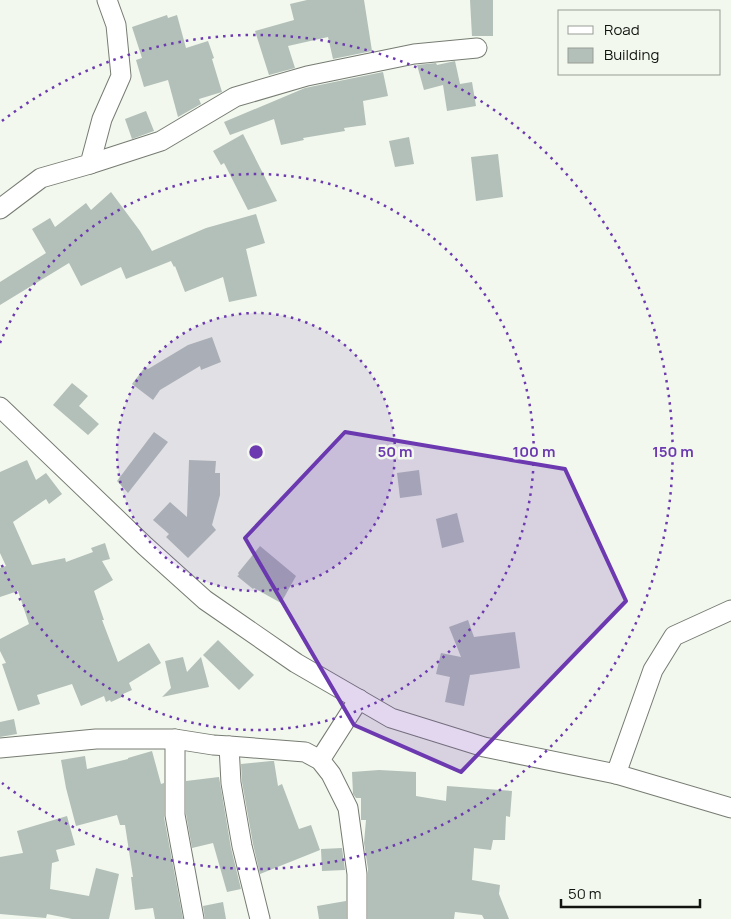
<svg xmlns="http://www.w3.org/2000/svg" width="731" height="919" viewBox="0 0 731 919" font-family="Manrope,sans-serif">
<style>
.building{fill:#b3bfb9}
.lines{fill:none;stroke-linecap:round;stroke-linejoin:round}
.street-casing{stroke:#767c72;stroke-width:21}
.street{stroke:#fff;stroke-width:19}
.marked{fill:#6c39b0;fill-opacity:0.2;stroke:#6c39b0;stroke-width:4;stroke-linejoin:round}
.ring{fill:none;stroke:#6c39b0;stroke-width:2.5;stroke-dasharray:2.5 5}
.centre{fill:#6c39b0;stroke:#f2f8ed;stroke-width:2.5}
.ring-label{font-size:15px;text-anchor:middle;font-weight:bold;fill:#6c39b0;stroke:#f2f8ed;stroke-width:5;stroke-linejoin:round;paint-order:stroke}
</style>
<rect width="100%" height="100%" fill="#f2f8ed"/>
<!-- building -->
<g class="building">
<path d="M307,0H364L372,51L333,59L328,37L288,46L295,68L269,75L255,31L294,20L290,4Z"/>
<path d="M470,0H493V36H472Z"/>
<path d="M167,15L168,18L177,15L186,48L208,41L214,58L212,59L222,92L199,99L201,104L178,117L168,80L144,87L136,60L142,58L132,27Z"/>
<path d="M455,61L460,84L472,82L476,106L447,111L443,85L424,90L417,65L436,63L437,65Z"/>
<path d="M383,72L388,96L363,101L366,125L344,128L345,131L303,138L304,140L281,145L274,119L230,135L224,122L305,88Z"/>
<path d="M146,111L154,131L132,139L125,119Z"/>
<path d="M243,134L277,201L248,210L224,163L221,165L213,151Z"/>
<path d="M409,137L414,164L395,167L389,141Z"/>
<path d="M498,154L503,197L476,201L471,157Z"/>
<path d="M111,192L140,231L152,251L206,228L256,214L265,243L246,249L257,296L229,302L223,277L185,292L175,266L174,267L171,261L126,279L121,267L81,286L69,263L0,305V282L46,253L32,229L50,218L55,227L86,203L91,210Z"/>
<path d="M212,337L221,362L201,370L200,366L160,390L153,400L132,384L145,367L148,369L188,345Z"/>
<path d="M72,383L88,396L79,406L99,424L88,435L53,405Z"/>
<path d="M154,432L168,442L128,493L117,481Z"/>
<path d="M27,460L36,480L46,473L62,494L49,504L46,499L13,522L32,565L65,558L66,562L93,552L91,548L105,543L110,559L102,561L113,580L94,591L104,620H102L118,662L149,643L161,663L129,683L132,690L123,694L124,696L111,702L110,700L106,702L104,696L81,706L72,684L37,695L40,704L18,711L2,664L6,663L0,651V639L29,624L18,591L0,597V568L6,566L0,553V472Z"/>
<path d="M189,460L216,461L215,473H220V495L212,525L216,530L188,558L166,537L169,534L153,520L170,502L187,517Z"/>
<path d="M419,470L422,495L400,498L397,473Z"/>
<path d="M457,513L464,542L442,548L436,519Z"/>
<path d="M260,546L296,576L281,603L254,588L253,589L237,576L239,575L238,573Z"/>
<path d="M468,620L474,637L515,632L520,668L470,675L464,706L445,702L450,677L436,674L441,653L461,657L449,627Z"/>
<path d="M218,640L254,675L239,690L203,655Z"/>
<path d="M183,657L187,672L201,657L209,687L162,697L171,688L165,661Z"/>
<path d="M14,719L17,734L0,737V722Z"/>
<path d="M152,751L161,784L164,783V817L183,919H155L153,908L135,910L131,877H133L125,825H120L117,815L76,826L66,788L61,760L85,756L87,769L128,759V758Z"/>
<path d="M271,761H274L278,786L282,784L299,829L311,825L320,850L260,874L253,844L242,782L241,764Z"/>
<path d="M379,770L416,772V796L446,801L447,786L512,791L510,817L506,816L505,840H493L491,850L474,848L472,880L500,885L499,894L509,919H484L482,915L455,912L454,919H368V869L364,843L366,820H361V798H356L353,794L352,772Z"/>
<path d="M219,777L231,848L241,889L227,892L213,843L192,848L186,814V781Z"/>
<path d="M67,816L75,845L56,850L59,861L52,863L50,889L89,896L96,868L119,874L109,919H72L47,914L46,918L0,914V857L23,853L17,831Z"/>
<path d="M342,848L345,870L322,871L321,849Z"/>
<path d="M346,901V919H319L317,906Z"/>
<path d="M223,902L226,919H205L203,906Z"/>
</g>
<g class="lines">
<!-- street casing -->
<g class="street-casing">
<g id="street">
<path d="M90,164L161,141L235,97L307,76L414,54L477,48"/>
<path d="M0,209L41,178L90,164L102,119L121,76L116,25L107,0"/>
<path d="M0,407L145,546L205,600L296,663L391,718L484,747L616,774L731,808"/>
<path d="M175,739V815L194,919"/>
<path d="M229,746L305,752L320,760L331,774L348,808L357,874V919"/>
<path d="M0,748L96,739H175L213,745L229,746L231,783L242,846L260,919"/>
<path d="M320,760L359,699"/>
<path d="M616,774L653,670L674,636L731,610"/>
</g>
</g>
<!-- street -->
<use href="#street" class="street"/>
</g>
<!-- marked area -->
<path class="marked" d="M345,432L565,469L626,601L461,772L354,725L245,538Z"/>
<!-- distance rings -->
<circle cx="256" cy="452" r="139" fill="#6c39b0" fill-opacity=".12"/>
<g class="ring">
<circle cx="256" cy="452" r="139"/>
<path d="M0 343A278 278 0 1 1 0 561"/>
<path d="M2 121A417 417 0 1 1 2 783"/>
</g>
<circle cx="256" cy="452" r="8" class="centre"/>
<g class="ring-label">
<text x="395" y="457">50 m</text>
<text x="534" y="457">100 m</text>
<text x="673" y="457">150 m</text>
</g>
<!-- legend -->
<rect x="558" y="10" width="162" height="65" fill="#f2f8ed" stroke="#989d95"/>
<rect x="568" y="26" width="25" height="8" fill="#ffffff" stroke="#989d95"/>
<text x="604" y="35" font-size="15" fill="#121410">Road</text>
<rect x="568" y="48" width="25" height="15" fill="#b3bfb9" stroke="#989d95"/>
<text x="604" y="60" font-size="15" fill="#121410">Building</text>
<!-- scale -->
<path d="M561 899v8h139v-8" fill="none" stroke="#121410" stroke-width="2.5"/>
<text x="568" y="899" font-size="15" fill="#121410" stroke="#f2f8ed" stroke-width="4" paint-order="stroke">50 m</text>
</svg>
